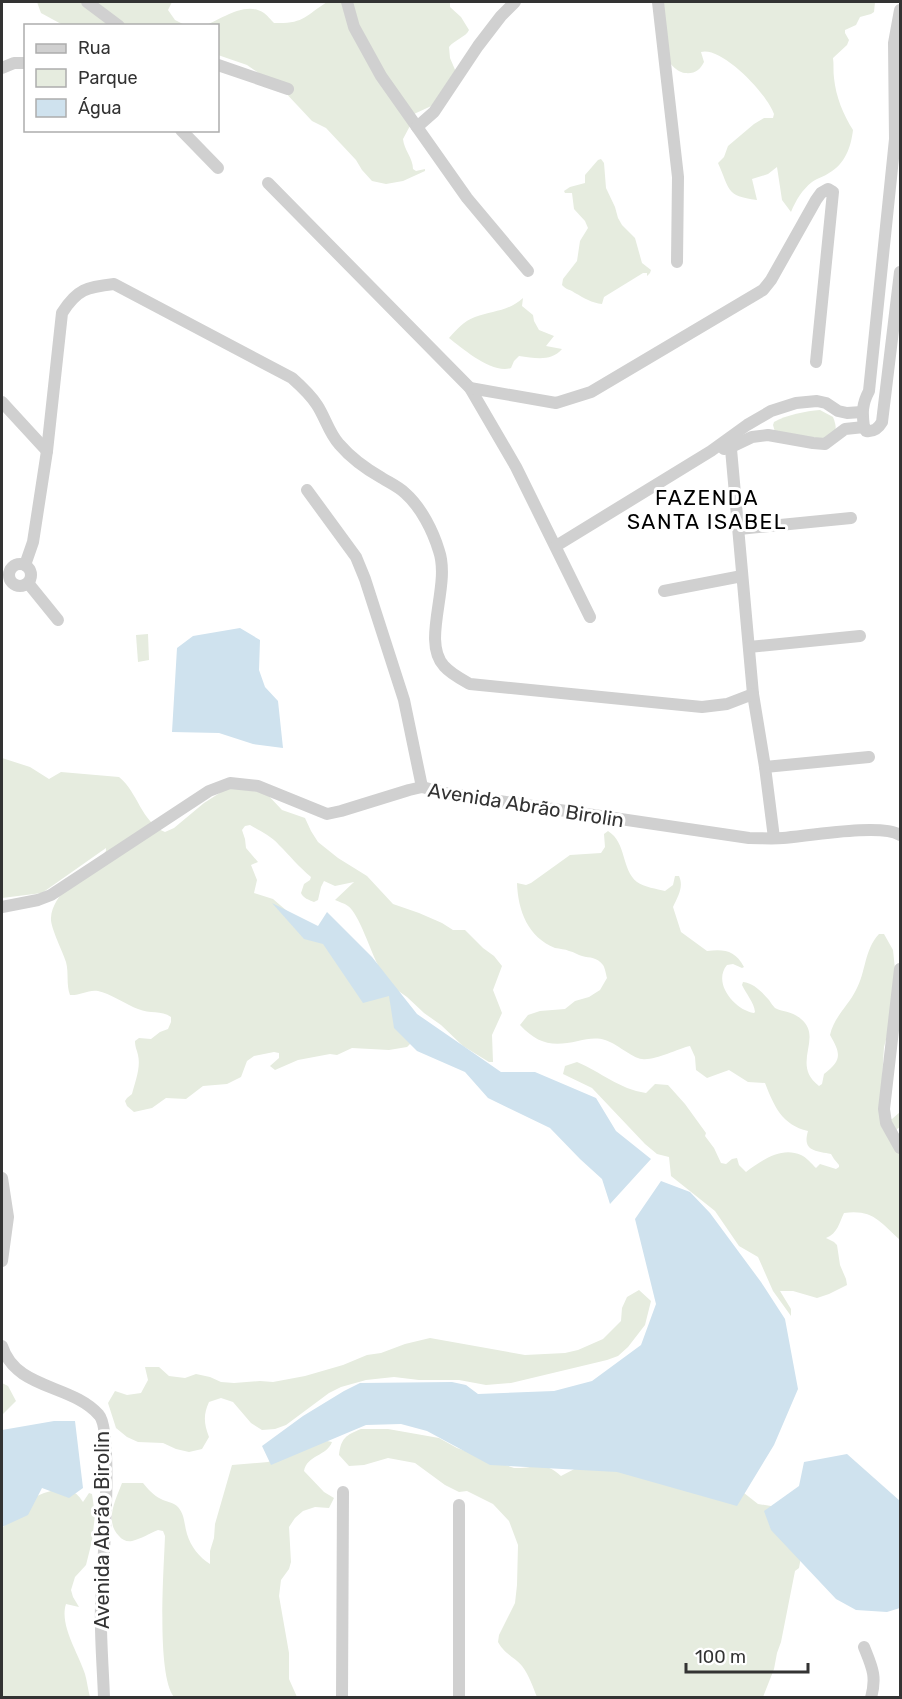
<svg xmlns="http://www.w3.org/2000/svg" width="902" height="1699" viewBox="0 0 902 1699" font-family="Rubik,sans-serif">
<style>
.green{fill:#e6ecdf;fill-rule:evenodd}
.water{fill:#cfe2ee}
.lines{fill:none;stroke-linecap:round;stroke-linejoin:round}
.minor{stroke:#d0d0d0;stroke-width:12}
.labels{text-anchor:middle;stroke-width:6;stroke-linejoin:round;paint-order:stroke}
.street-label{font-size:20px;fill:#333;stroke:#fff}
.neighbourhood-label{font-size:21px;letter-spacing:1.5px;fill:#000;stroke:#fff}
</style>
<rect width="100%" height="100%" fill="#fff"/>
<!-- green -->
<g class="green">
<path d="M37,2H172L168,10L175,20L185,25H63L41,13Z"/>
<path d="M327,2H464L450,3V7L461,17L469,30C466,37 454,40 449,47L450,58L456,72L440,102L414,114L411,124L403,139C404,150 413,158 413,169L416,171L425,169V171L403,181L386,184L372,181L362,170L356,160L326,128L312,121L282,89L247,65L218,55V26H203C221,20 245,0 264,13C267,15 271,20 274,23C304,24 305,16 327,2Z"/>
<path d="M661,2H875L874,12L871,14L860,17L856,25L845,30V33L849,40L847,45L833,58C834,65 833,71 834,78C836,97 843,114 853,130C851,147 845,164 829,173C824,177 817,178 812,182C802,190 796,200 791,212L782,200L777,167L768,174L752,179L757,200C725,196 730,189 718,163L724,157L728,146L754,124L764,118H773L774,114C768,95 722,46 701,52L704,62C700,70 695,74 685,73C675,72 666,59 663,50C660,41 662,13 661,2Z"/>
<path d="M601,159L604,163L606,188L615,207L618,218L622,225L635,238L642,263L651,270L650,273L647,276V273H643L604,297L602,304C592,303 584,298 575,293C570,289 566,290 562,285L563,279L577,261L580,241L588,228L585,221L574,209L572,193H565L564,191L570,187L585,183V175L598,160Z"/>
<path d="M523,298L522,306L533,315L534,321L539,330L554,336L546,346L562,349C551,362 535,358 519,356L514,361L511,368C492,374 463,349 449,338C456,330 464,321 475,317C492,311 509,311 523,298Z"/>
<path d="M820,410L833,417C837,427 837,432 830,440L775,432L773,425L774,422C786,415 806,411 820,410Z"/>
<path d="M148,634L149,660L138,662L136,635Z"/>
<path d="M2,758L30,767L49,779L61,772L119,777C138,792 141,822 165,832L174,828L204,803L229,787L266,793L282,810L305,818L311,831L318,842L338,858L367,876L393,904L419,913L442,923L453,930H465L483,948L494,956L502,966L493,990L502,1013L492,1035L493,1062H489L463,1046L441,1025L424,1013L407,997L397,990L410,1041V1044L407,1047L389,1050L352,1048L337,1055L330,1054L298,1060L275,1070L270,1066L279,1058V1053L274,1052L254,1056L247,1061L241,1077L227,1084L203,1086L186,1099L166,1098L152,1108L134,1112L127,1106L125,1101L127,1098L132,1094C135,1082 141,1068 138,1055C137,1050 135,1047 135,1041L139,1038L151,1039L160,1032L168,1029L171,1022V1017C161,1010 150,1014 138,1009C127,1005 109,993 98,991C89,989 79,996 70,995C66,984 69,973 66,962C63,952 50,927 51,918C52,894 85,871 101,857L106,851V848L42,893L2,898ZM250,825C260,831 271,836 279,845C290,856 299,867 311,877L310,880L304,884L301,893C303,898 309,900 314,902L318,900L321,887L324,881L335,886L354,882L335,900C339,902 344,903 348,906C359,914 371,952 378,965L294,917L273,899L254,893L257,880L251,865L258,862L246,848L245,839L242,830L245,826Z"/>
<path d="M608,831C627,843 621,869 637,882C644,887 657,889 665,891L673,885L675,876H679C684,887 678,896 673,907L681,932L707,951C724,949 735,950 744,967L742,968L733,964L727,965C712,983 735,1010 754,1013L755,1012C754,1002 746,994 742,985L743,982C754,983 763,993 769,1000C771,1003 773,1006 775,1008C782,1012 792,1011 801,1019C824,1038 790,1064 819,1086L822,1084L824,1074C842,1060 841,1054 830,1035C834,1017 848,1006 856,990C866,972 864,950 879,934H884L893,950L895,969L892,1017L884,1047L883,1063L881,1111L886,1118L892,1119L900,1112V1127L897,1129L896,1134L900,1151V1240C880,1222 873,1209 844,1213C839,1223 838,1233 826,1238L834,1242L837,1245L840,1265L846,1279L847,1285L829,1294L817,1298L793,1291H780L791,1309V1316L773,1291L758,1257L739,1246L715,1211L671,1176L669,1157L657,1154L645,1144L592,1088L563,1074L565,1066L577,1062C601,1072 619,1089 646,1093L655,1084L668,1085L685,1104L706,1133L705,1136L714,1148L721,1163L726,1164L732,1159L737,1158L739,1165L746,1172C761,1161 781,1146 801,1155C806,1157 812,1164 816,1168L820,1164L836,1169L839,1167V1165L834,1159L831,1154C815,1151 802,1151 808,1131C782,1125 774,1106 765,1083L748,1082L729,1070L707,1078L696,1070L695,1057L690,1046C677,1049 654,1061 642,1059C632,1058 616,1043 605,1040C596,1037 587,1039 578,1041C552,1047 538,1044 520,1025L528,1015L540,1011L565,1009L575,1001L589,997L600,990L607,978C606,974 605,968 603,965C597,957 590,958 582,956C578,955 574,952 569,951C565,949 560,949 555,948C528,937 518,911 517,883L526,885L531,883L570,855L601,853L605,847L604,834Z"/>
<path d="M639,1290L651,1301L645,1325L628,1347L618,1356L607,1360L511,1383L486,1385L459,1380H419L394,1377L366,1380L341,1387L329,1393L286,1425L275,1429L262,1430L251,1423L233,1402L221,1398L209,1402C203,1415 204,1424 209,1437L202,1449L189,1452L176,1449L163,1443L138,1442L127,1437L116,1428L108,1403L115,1391L127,1395L141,1393L148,1380L145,1367H159L169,1376L185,1378L196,1374L210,1377L221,1382L234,1383L260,1381L273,1382L305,1376L343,1365L367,1355L381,1353L405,1344L430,1338L525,1355L565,1353L578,1350L603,1339L621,1321L622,1308L627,1297Z"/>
<path d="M2,1383L8,1386L16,1401L2,1415Z"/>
<path d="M361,1429H388L439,1438L457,1448L514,1468C536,1469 542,1459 561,1476L582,1465L744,1493L758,1504L771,1506L801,1557L799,1568L795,1571L781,1642L777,1653L774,1669L763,1697H537C533,1687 529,1675 522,1666C514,1656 506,1656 498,1642L499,1635L515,1603L517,1585L518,1545L509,1521L493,1504L467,1491L459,1492L445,1485L415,1463L388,1458L364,1465L349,1466L339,1455C341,1438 346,1435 361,1429Z"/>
<path d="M327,1441L332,1442C327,1456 307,1455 304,1471L324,1492L334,1498L329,1508L315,1507L303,1511L295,1518L289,1527L291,1562L289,1569L281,1580L279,1596L289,1653V1679L297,1697H174C156,1674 164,1568 165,1536L163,1531L158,1530C150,1533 141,1539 132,1541C127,1542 122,1540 119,1536C104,1521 116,1499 122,1483H143C148,1489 153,1495 161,1499C166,1502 173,1502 178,1507C185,1515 184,1524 187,1534C191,1547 199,1557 210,1564V1551L214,1538L215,1524L232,1465L268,1462L308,1445Z"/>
<path d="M58,1489C72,1491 75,1490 83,1502L89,1493L92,1494L95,1515L92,1541L86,1565L75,1577L71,1590L73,1597L79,1607L66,1604C59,1625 79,1654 85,1674C87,1681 88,1690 90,1697L2,1698V1528L37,1496L44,1493Z"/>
</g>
<!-- water -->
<g class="water">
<path d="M240,628L260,640L259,670L265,687L278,701L283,748L253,744L219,733L172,732L177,648L193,636Z"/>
<path d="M272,903L318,926L327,912L372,957L417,1014L501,1072H535L596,1098L616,1131L651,1159L610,1204L602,1179L580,1159L550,1128L488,1098L465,1072L417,1051L394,1028L389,996L363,1003L323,944L304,939Z"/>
<path d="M661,1181L690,1192L710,1213L761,1282L785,1319L798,1389L774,1445L737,1506L617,1472L490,1465L427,1431L401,1424L366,1425L271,1465L262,1446L303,1416L344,1391L360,1383L452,1382L466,1385L478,1394L554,1391L592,1381L641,1345L656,1304L635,1219Z"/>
<path d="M54,1421H75L83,1488L69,1498L42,1488L28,1515L2,1527V1430Z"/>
<path d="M847,1454L900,1501V1608L887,1612L856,1610L836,1599L771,1530L764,1511L799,1486L804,1462Z"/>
</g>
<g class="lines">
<!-- minor -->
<g class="minor">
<path d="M87,2L119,26"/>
<path d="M347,2L354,27L381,76L467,198L528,271"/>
<path d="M658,2L678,177L677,262"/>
<path d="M218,65L288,89"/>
<path d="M2,68L14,63H26"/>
<path d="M417,127L434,112L478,46L501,16L515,2"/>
<path d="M181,130L218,168"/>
<path d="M899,145L895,139L894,43L900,10"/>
<path d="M268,183L470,388L516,467L590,617"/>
<path d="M470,388L556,403L591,392L763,290L771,280L816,200L821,193L828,189L833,192L816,362"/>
<path d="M2,402L47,451"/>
<path d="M864,427C862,413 862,404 869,391L895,139"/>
<path d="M864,427L866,431C874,432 878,429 882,422L900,272"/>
<path d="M730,438L753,694L765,767L774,838"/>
<path d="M724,449L731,447L752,437L768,435L813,443L825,444L845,429L864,427"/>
<path d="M307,490L356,557L365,579L404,700L422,787"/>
<path d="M739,529L851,518"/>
<path d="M556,546L711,451L747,425L771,411L796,403L817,401L826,403L838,411L847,413L862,412"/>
<circle cx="20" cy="575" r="11"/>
<path d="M25,565L33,542L47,451L62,313C77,289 87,287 114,284L292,378C301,386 310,394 317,405C325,417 329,433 339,444C351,458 366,469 382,478C390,483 399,487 405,493C421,507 433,531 439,551C451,586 421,641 444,666C451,674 461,679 470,684L702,707L727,704L753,694"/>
<path d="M28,583L58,620"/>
<path d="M664,591L742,576"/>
<path d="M749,647L860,636"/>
<path d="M765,767L869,757"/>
<path d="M2,907L38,900L51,895L209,791L230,783L258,786L327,814L341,811L409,790L422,787L445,793L749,838C760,838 772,839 783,838C808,836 882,823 900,835"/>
<path d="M900,969L884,1109L886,1123L900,1148"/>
<path d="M2,1178L8,1217L2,1261"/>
<path d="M2,1346C16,1390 72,1384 99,1415C114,1431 102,1577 101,1606C100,1636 103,1667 104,1698"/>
<path d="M864,1647C872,1667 877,1676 871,1698"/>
<path d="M342,1698L343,1492"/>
<path d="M459,1698V1505"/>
</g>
</g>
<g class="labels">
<!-- street labels -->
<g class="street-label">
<text transform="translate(526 805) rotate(9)" y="7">Avenida Abrão Birolin</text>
<text transform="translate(102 1530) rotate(-90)" y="7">Avenida Abrão Birolin</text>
</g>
<!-- neighbourhood labels -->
<g class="neighbourhood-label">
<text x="707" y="505">FAZENDA<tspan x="707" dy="24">SANTA ISABEL</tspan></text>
</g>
</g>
<!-- border -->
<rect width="902" height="1699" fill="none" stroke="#333333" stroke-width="6"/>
<!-- legend -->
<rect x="24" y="24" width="195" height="108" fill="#ffffff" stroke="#adadad" stroke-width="1.5"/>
<rect x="36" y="44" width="30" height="9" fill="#d0d0d0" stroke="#adadad" stroke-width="1.5"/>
<text x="78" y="54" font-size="18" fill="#333333">Rua</text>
<rect x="36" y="69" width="30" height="18" fill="#e6ecdf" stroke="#adadad" stroke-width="1.5"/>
<text x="78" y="84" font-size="18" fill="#333333">Parque</text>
<rect x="36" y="99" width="30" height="18" fill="#cfe2ee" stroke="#adadad" stroke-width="1.5"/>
<text x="78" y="114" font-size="18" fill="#333333">Água</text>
<!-- scale -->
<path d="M686 1663v9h122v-9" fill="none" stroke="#333333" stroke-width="3"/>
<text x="695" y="1663" font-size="18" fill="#333333" stroke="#ffffff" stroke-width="4.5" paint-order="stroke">100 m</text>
</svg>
